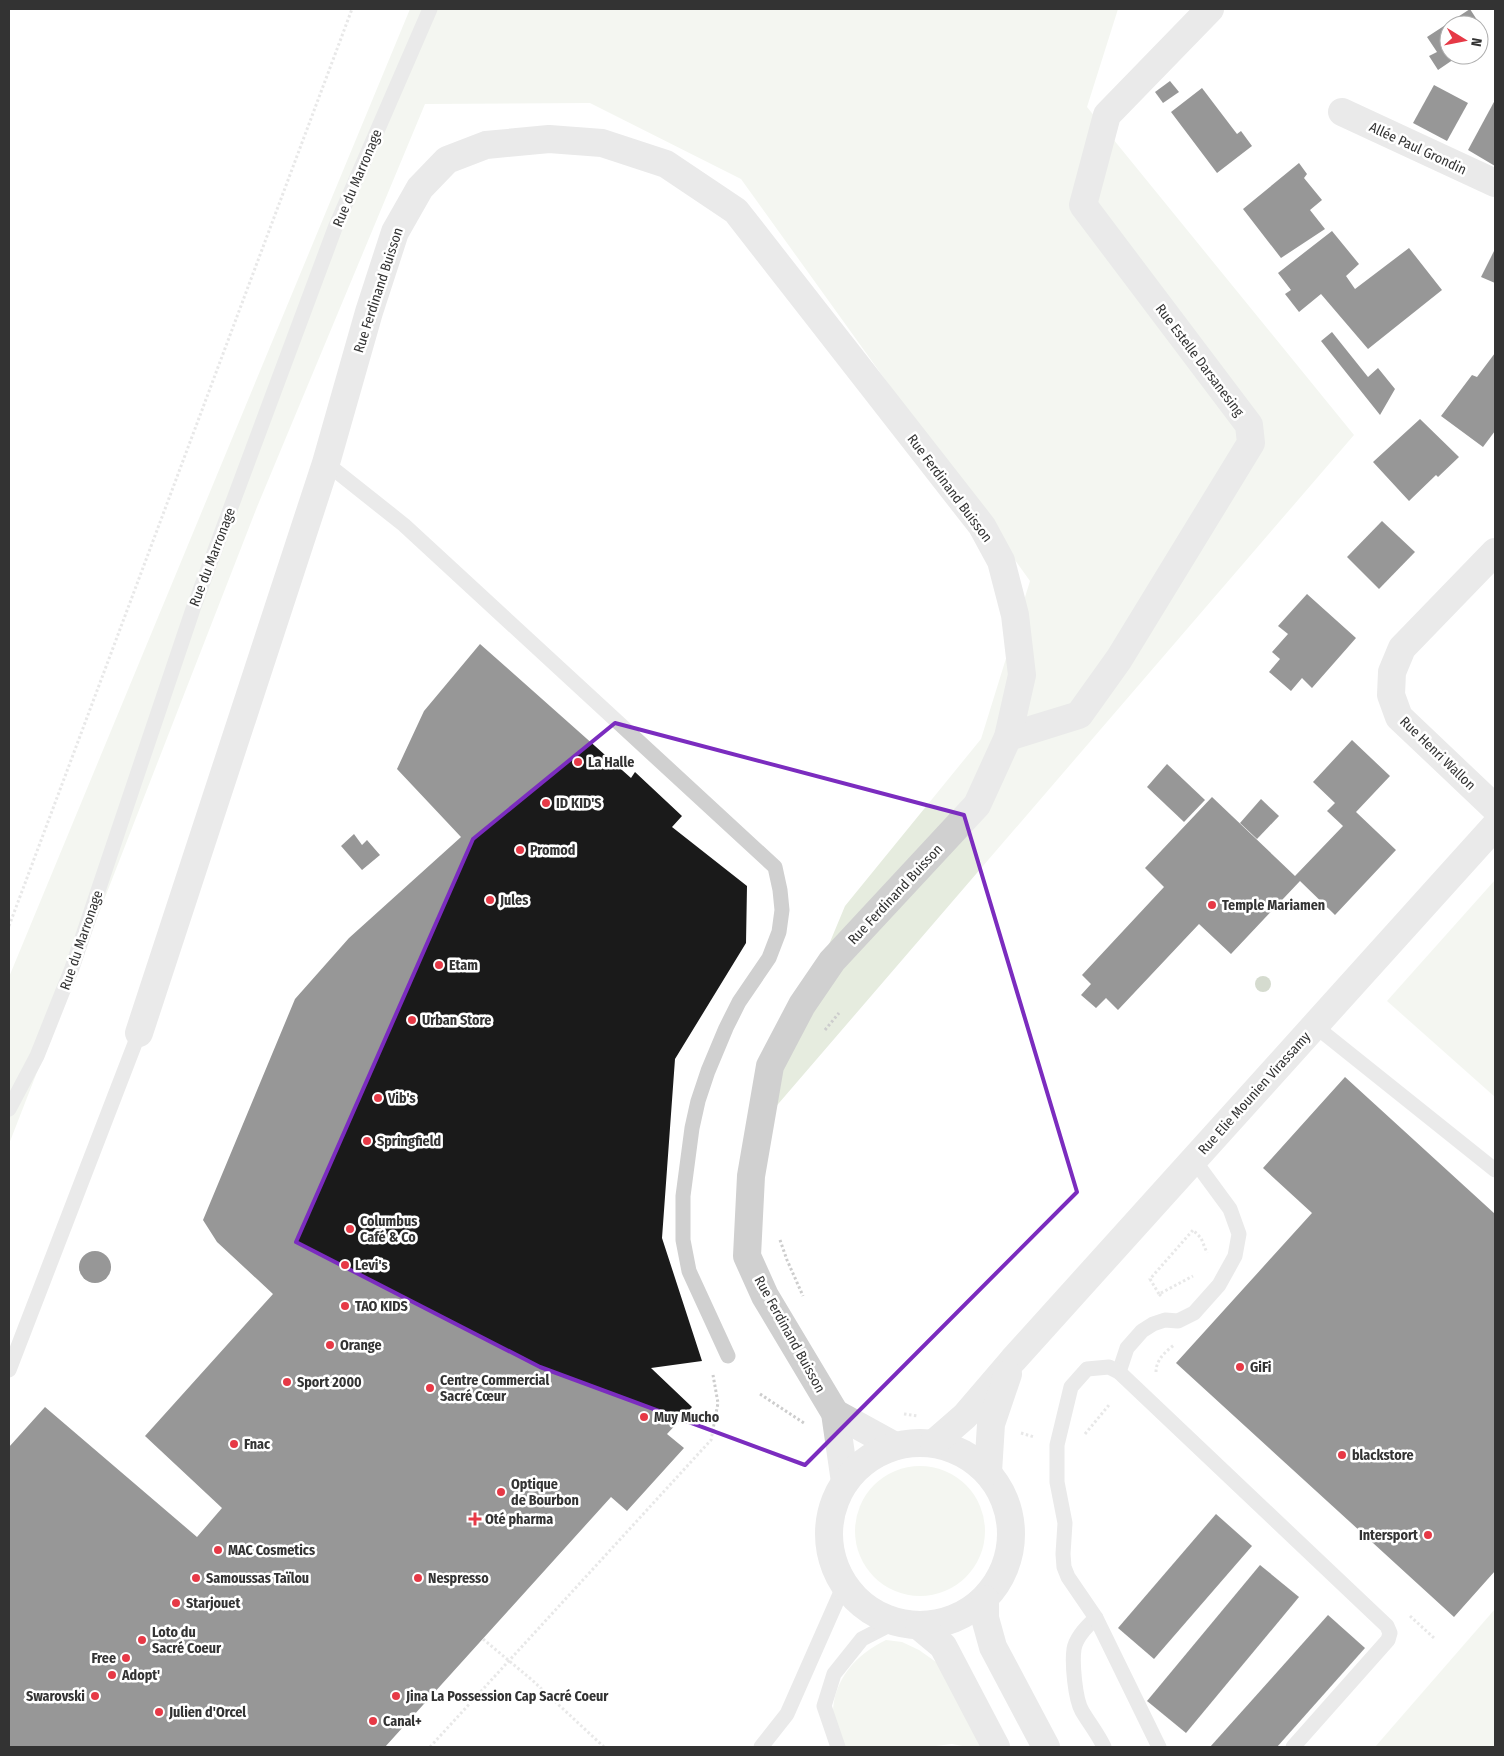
<svg xmlns="http://www.w3.org/2000/svg" width="1504" height="1756" viewBox="0 0 1504 1756" font-family="'Fira Sans Condensed',sans-serif">
<style>
.green{fill:#e6ecdf}
.building{fill:#1a1a1a}
.lines{fill:none;stroke-linecap:round;stroke-linejoin:round}
.path{stroke:#cdcdcd;stroke-width:3;stroke-dasharray:2.5 2.5;stroke-linecap:butt}
.service{stroke:#d0d0d0;stroke-width:15}
.minor{stroke:#d0d0d0;stroke-width:28}
.tree{fill:#a2b095}
.marked{fill:none;stroke:#7b2cbf;stroke-width:4;stroke-linejoin:round}
.poi-dot{fill:#e63946;stroke:#fff;stroke-width:2}
.labels{text-anchor:middle;stroke-width:5;stroke-linejoin:round;paint-order:stroke}
.street-label{font-size:14px;fill:#333;stroke:#fff}
.poi-label{font-size:14px;font-weight:bold;fill:#333;stroke:#fff;text-anchor:start}
</style>
<rect width="100%" height="100%" fill="#fff"/>
<!-- green -->
<g class="green">
<path d="M410,9H1118L1087,107L1354,435L748,1139L845,906L981,739L1030,581L741,179L590,103L425,104L257,507L9,1144V977Z"/>
<path d="M1495,880V1097L1387,1001Z"/>
<circle cx="920" cy="1531" r="65"/>
<path d="M1495,1609V1747H1375Z"/>
<path d="M886,1640L902,1642L919,1650L936,1662L988,1747H968L952,1744L927,1747H843C840,1737 833,1724 833,1714C833,1679 857,1654 886,1640Z"/>
</g>
<!-- building -->
<g class="building">
<path d="M1470,9L1488,37L1479,43V25H1449V55H1460L1438,70L1429,56L1437,52L1427,37Z"/>
<path d="M1170,81L1179,92L1163,103L1155,92Z"/>
<path d="M1434,85L1468,103L1447,141L1413,123Z"/>
<path d="M1202,88L1237,134L1241,131L1252,146L1217,173L1171,112Z"/>
<path d="M1495,100V166L1468,150Z"/>
<path d="M1299,163L1307,174L1304,178L1322,200L1310,210L1325,229L1281,258L1243,209Z"/>
<path d="M1332,231L1359,264L1346,276L1355,289L1409,248L1442,290L1368,349L1321,294L1299,312L1285,294L1291,290L1278,273Z"/>
<path d="M1494,251L1495,252V283L1481,277Z"/>
<path d="M1332,332L1368,377L1378,368L1395,389L1380,415L1321,341Z"/>
<path d="M1495,353V431L1483,447L1441,416L1472,375L1477,377Z"/>
<path d="M1420,419L1459,457L1438,477L1436,475L1409,501L1373,462Z"/>
<path d="M1382,521L1415,552L1379,589L1347,557Z"/>
<path d="M1307,594L1356,638L1312,688L1302,678L1291,691L1269,672L1280,659L1272,652L1288,634L1278,626Z"/>
<path d="M480,644L631,778L635,772L682,816L672,827L747,886L746,943L675,1059L662,1238L702,1361L651,1368L692,1407L667,1434L684,1448L627,1511L611,1497L385,1747H9V1447L45,1407L197,1537L222,1508L145,1436L273,1294L217,1242L203,1220L295,999L349,938L461,837L397,769L424,711Z"/>
<path d="M1352,740L1390,776L1356,812L1396,850L1335,915L1300,881L1231,954L1199,924L1118,1010L1106,998L1096,1008L1081,995L1091,984L1082,975L1164,887L1145,868L1212,797L1295,876L1343,826L1327,811L1335,803L1313,782Z"/>
<path d="M1167,764L1205,800L1184,822L1147,787Z"/>
<path d="M1261,799L1279,816L1257,839L1240,823Z"/>
<path d="M354,834L362,845L367,840L380,855L362,870L341,846Z"/>
<path d="M1345,1077L1495,1214V1571L1454,1617L1176,1363L1312,1213L1263,1168Z"/>
<circle cx="95" cy="1267" r="16"/>
<path d="M1216,1514L1252,1546L1154,1659L1118,1628Z"/>
<path d="M1260,1565L1299,1597L1186,1733L1147,1701Z"/>
<path d="M1328,1615L1365,1648L1277,1747H1210Z"/>
</g>
<g class="lines">
<!-- path -->
<g class="path">
<path d="M9,926L352,9"/>
<path d="M825,1030L839,1013"/>
<path d="M780,1240L787,1260L803,1296"/>
<path d="M1159,1294L1150,1279L1193,1230L1201,1238L1207,1253"/>
<path d="M1161,1296L1159,1294L1193,1276"/>
<path d="M1156,1372C1156,1360 1165,1352 1174,1345"/>
<path d="M760,1394L804,1423"/>
<path d="M904,1414L918,1416"/>
<path d="M1021,1433L1034,1437"/>
<path d="M1085,1434L1109,1405"/>
<path d="M1410,1616L1434,1638"/>
<path d="M483,1639L532,1680L604,1747"/>
<path d="M430,1747L711,1440L718,1403L713,1375"/>
</g>
<!-- service -->
<g class="service">
<path d="M326,463L404,525L775,867L780,890L782,910L779,932L769,958L739,1002L726,1028L708,1071L698,1101L692,1128L683,1196V1240L689,1271L728,1356"/>
<path d="M1315,1026L1495,1170"/>
<path d="M9,1109L37,1056L72,968L193,609L335,228L430,9"/>
<path d="M9,1370L139,1033"/>
<path d="M1119,1372L1127,1348L1142,1331L1153,1324L1165,1320L1178,1321L1194,1313L1219,1285L1235,1256L1239,1234L1230,1209L1194,1160"/>
<path d="M1096,1618C1087,1626 1076,1637 1074,1649C1072,1663 1075,1699 1082,1711C1089,1723 1098,1734 1104,1747"/>
<path d="M761,1747L787,1714L844,1585"/>
<path d="M838,1747L824,1706L834,1674L862,1639L895,1622"/>
<path d="M1159,1747L1096,1618L1068,1577L1064,1567L1063,1554L1065,1523L1057,1482V1445L1071,1387L1087,1369L1109,1367L1119,1372L1387,1626L1390,1633L1388,1640L1293,1747"/>
</g>
<!-- minor -->
<g class="minor">
<path d="M1342,112L1495,183"/>
<path d="M1495,552L1402,648L1392,672L1391,695L1399,717L1495,808"/>
<path d="M1008,737L1079,715L1119,659L1251,443L1249,425L1083,205L1107,115L1210,9"/>
<path d="M139,1033L326,463L369,312L395,232L420,188L447,160L486,145L549,139L602,143L666,164L736,211L982,526L1001,561L1015,615L1022,675L1008,737L977,805L832,961L802,1005L770,1066L751,1176L747,1256L765,1296L835,1413L845,1482"/>
<path d="M835,1413L895,1446"/>
<circle cx="920" cy="1534" r="91"/>
<path d="M934,1443L965,1416L1013,1360L1495,826"/>
<path d="M988,1472L991,1424L1008,1374"/>
<path d="M985,1599V1618L993,1647L1046,1747"/>
<path d="M919,1626L943,1646L996,1747"/>
</g>
</g>
<!-- trees -->
<circle class="tree" cx="1263" cy="984" r="8"/>
<!-- marked area -->
<path d="M0 0H1504V1756H0ZM615,723L964,815L1077,1192L805,1465L540,1367L296,1242L473,839Z" fill="#fff" fill-opacity=".55" fill-rule="evenodd"/>
<path class="marked" d="M615,723L964,815L1077,1192L805,1465L540,1367L296,1242L473,839Z"/>
<!-- markers -->
<g class="poi-dot">
<circle cx="578" cy="762" r="5"/>
<circle cx="546" cy="803" r="5"/>
<circle cx="520" cy="850" r="5"/>
<circle cx="490" cy="900" r="5"/>
<circle cx="1212" cy="905" r="5"/>
<circle cx="439" cy="965" r="5"/>
<circle cx="412" cy="1020" r="5"/>
<circle cx="378" cy="1098" r="5"/>
<circle cx="367" cy="1141" r="5"/>
<circle cx="350" cy="1229" r="5"/>
<circle cx="345" cy="1265" r="5"/>
<circle cx="345" cy="1306" r="5"/>
<circle cx="330" cy="1345" r="5"/>
<circle cx="1240" cy="1367" r="5"/>
<circle cx="287" cy="1382" r="5"/>
<circle cx="430" cy="1388" r="5"/>
<circle cx="644" cy="1417" r="5"/>
<circle cx="234" cy="1444" r="5"/>
<circle cx="1342" cy="1455" r="5"/>
<circle cx="501" cy="1492" r="5"/>
<path d="M472.5 1511.5h5v5h5v5h-5v5h-5v-5h-5v-5h5z"/>
<circle cx="1428" cy="1535" r="5"/>
<circle cx="218" cy="1550" r="5"/>
<circle cx="196" cy="1578" r="5"/>
<circle cx="418" cy="1578" r="5"/>
<circle cx="176" cy="1603" r="5"/>
<circle cx="142" cy="1640" r="5"/>
<circle cx="126" cy="1658" r="5"/>
<circle cx="112" cy="1675" r="5"/>
<circle cx="95" cy="1696" r="5"/>
<circle cx="396" cy="1696" r="5"/>
<circle cx="159" cy="1712" r="5"/>
<circle cx="373" cy="1721" r="5"/>
</g>
<g class="labels">
<!-- street labels -->
<g class="street-label">
<text transform="translate(1418 148) rotate(25)" y="5">Allée Paul Grondin</text>
<text transform="translate(357 178) rotate(-67)" y="5">Rue du Marronage</text>
<text transform="translate(378 290) rotate(-72)" y="5">Rue Ferdinand Buisson</text>
<text transform="translate(1200 360) rotate(53)" y="5">Rue Estelle Darsanesing</text>
<text transform="translate(950 488) rotate(53)" y="5">Rue Ferdinand Buisson</text>
<text transform="translate(212 557) rotate(-69)" y="5">Rue du Marronage</text>
<text transform="translate(1438 753) rotate(44)" y="5">Rue Henri Wallon</text>
<text transform="translate(895 894) rotate(-47)" y="5">Rue Ferdinand Buisson</text>
<text transform="translate(81 940) rotate(-71)" y="5">Rue du Marronage</text>
<text transform="translate(1254 1093) rotate(-48)" y="5">Rue Elie Mounien Virassamy</text>
<text transform="translate(790 1334) rotate(61)" y="5">Rue Ferdinand Buisson</text>
</g>
<!-- poi labels -->
<g class="poi-label">
<text x="588" y="767">La Halle</text>
<text x="556" y="808">ID KID'S</text>
<text x="530" y="855">Promod</text>
<text x="500" y="905">Jules</text>
<text x="1222" y="910">Temple Mariamen</text>
<text x="449" y="970">Etam</text>
<text x="422" y="1025">Urban Store</text>
<text x="388" y="1103">Vib's</text>
<text x="377" y="1146">Springfield</text>
<text x="360" y="1226">Columbus<tspan x="360" dy="16">Café &amp; Co</tspan></text>
<text x="355" y="1270">Levi's</text>
<text x="355" y="1311">TAO KIDS</text>
<text x="340" y="1350">Orange</text>
<text x="1250" y="1372">GiFi</text>
<text x="440" y="1385">Centre Commercial<tspan x="440" dy="16">Sacré Cœur</tspan></text>
<text x="297" y="1387">Sport 2000</text>
<text x="654" y="1422">Muy Mucho</text>
<text x="244" y="1449">Fnac</text>
<text x="1352" y="1460">blackstore</text>
<text x="511" y="1489">Optique<tspan x="511" dy="16">de Bourbon</tspan></text>
<text x="485" y="1524">Oté pharma</text>
<text x="1418" y="1540" text-anchor="end">Intersport</text>
<text x="228" y="1555">MAC Cosmetics</text>
<text x="206" y="1583">Samoussas Taïlou</text>
<text x="428" y="1583">Nespresso</text>
<text x="186" y="1608">Starjouet</text>
<text x="152" y="1637">Loto du<tspan x="152" dy="16">Sacré Coeur</tspan></text>
<text x="116" y="1663" text-anchor="end">Free</text>
<text x="122" y="1680">Adopt'</text>
<text x="85" y="1701" text-anchor="end">Swarovski</text>
<text x="406" y="1701">Jina La Possession Cap Sacré Coeur</text>
<text x="169" y="1717">Julien d'Orcel</text>
<text x="383" y="1726">Canal+</text>
</g>
</g>
<!-- border -->
<rect width="1504" height="1756" fill="none" stroke="#333333" stroke-width="20"/>
<!-- north arrow -->
<g transform="translate(1464 40) rotate(100)"><circle r="24" fill="#ffffff" stroke="#adadad"/>
<path d="M0-4L9 19L0 12L-9 19Z" fill="#e63946"/>
<text y="-8" font-size="14" font-weight="bold" text-anchor="middle" fill="#333333">N</text>
</g>
</svg>
